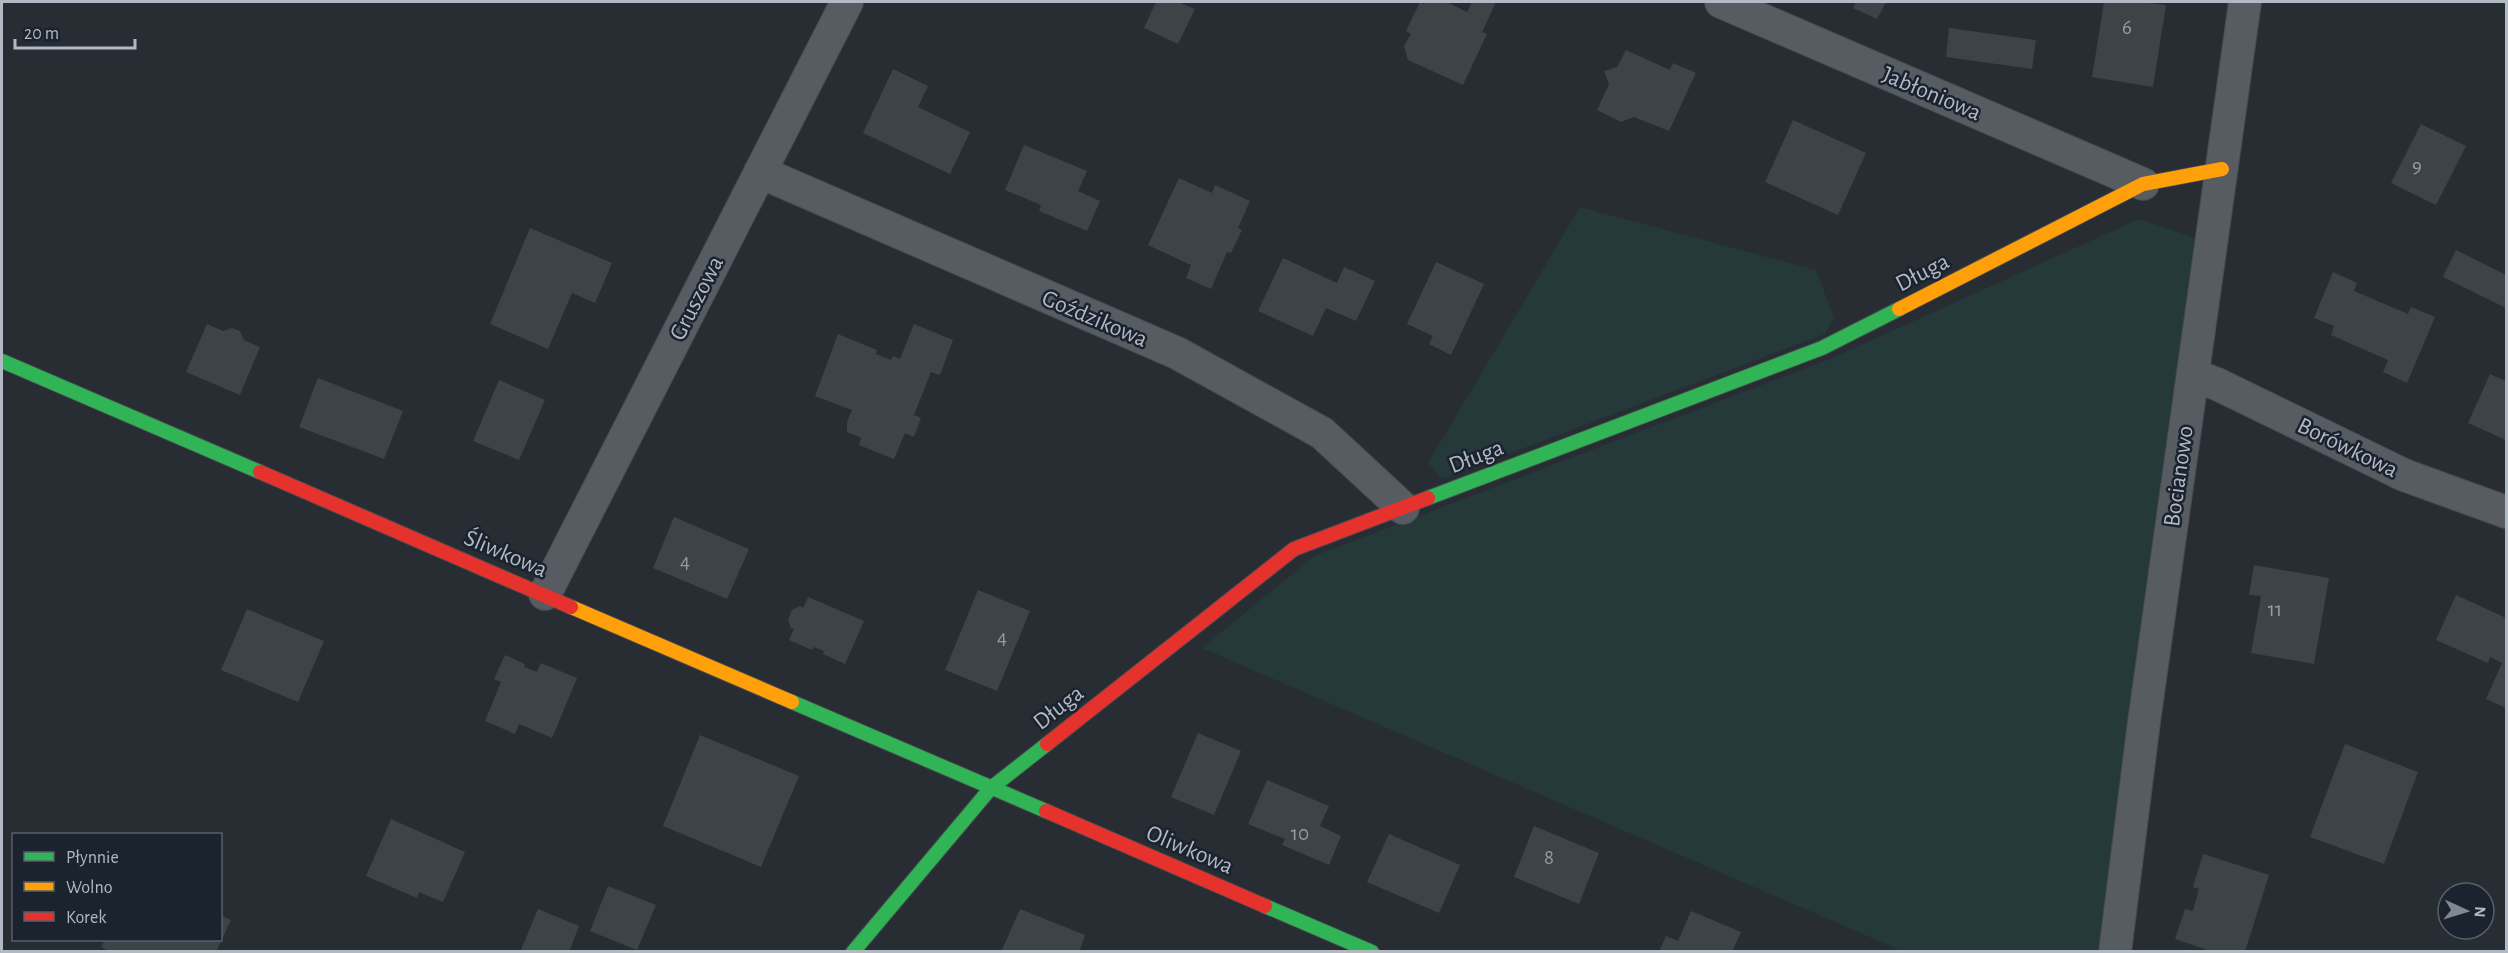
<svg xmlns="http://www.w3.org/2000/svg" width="2508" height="953" viewBox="0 0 2508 953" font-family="'Alegreya Sans',sans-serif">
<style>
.green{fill:#25383a}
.building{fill:#3e4348}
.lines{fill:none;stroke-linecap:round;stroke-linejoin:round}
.street-casing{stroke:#45494e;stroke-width:34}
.fast-casing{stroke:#45494e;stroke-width:16}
.slow-casing{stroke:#45494e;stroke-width:16}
.jam-casing{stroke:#45494e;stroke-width:16}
.street{stroke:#575b62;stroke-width:32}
.fast{stroke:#30b455;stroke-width:14}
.slow{stroke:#ff9f0a;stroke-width:14}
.jam{stroke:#e5322d;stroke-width:14}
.labels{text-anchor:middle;stroke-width:5;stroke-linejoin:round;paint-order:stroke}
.number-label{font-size:21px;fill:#949ca6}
.street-label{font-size:24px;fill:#b1b9c5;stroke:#1b232e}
</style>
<rect width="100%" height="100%" fill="#272d33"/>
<!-- green -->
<g class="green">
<path d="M1580,207L1816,270L1834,318L1825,334L1442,479L1428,463Z"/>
<path d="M2139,219L2202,240L2108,951H1902L1202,648L1314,556L1830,359Z"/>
</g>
<!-- building -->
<g class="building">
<path d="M1156,2H1178L1195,9L1178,44L1144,28Z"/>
<path d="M1420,2L1424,4L1425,2H1449V3L1467,12L1472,2H1496L1482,32L1487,34L1463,85L1408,60L1404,46L1411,34L1406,31Z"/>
<path d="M1856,2H1886L1877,19L1853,8Z"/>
<path d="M2104,2H2140L2166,5L2153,87L2092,77Z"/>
<path d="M1949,28L2036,40L2032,69L1946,57Z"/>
<path d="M1626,50L1670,70L1673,63L1696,73L1669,131L1634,117L1621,122L1597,110L1609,84L1604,71L1617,67Z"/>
<path d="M893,69L928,86L918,107L970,132L950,174L863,133Z"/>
<path d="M1793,120L1866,153L1838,215L1765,182Z"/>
<path d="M2421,124L2466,146L2436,205L2391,183Z"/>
<path d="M1024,145L1087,171L1078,191L1100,201L1087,231L1039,211L1041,205L1005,190Z"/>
<path d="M1179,178L1212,193L1215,185L1250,201L1238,228L1242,230L1231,253L1227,252L1211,289L1186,278L1191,265L1148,245Z"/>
<path d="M530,228L612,263L595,303L572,293L548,349L490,324Z"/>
<path d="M2456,250L2506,275V308L2443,277Z"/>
<path d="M1283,258L1337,283L1344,267L1375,281L1356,321L1326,308L1313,336L1258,311Z"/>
<path d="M1436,262L1484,284L1451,355L1429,344L1433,336L1407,324Z"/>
<path d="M2333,272L2357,283L2354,291L2408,314L2411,307L2435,317L2407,383L2383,372L2388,360L2331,335L2334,326L2314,318Z"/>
<path d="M207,324L223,331L232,328L240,331L244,340L260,347L240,395L186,372Z"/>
<path d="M914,324L953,340L940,375L931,372L914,415L921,418L914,437L905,433L894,459L859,445L861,438L847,432V422L852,410L815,396L838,334L877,350L876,354L891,360L893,356L900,359Z"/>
<path d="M2490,374L2506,381V440L2468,423Z"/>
<path d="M318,378L403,411L384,459L299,427Z"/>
<path d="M499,380L545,400L519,460L473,441Z"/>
<path d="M674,517L749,549L727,599L653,568Z"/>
<path d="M2254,565L2329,578L2314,664L2251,653L2261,596L2249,595Z"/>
<path d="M978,590L1030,611L997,691L945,670Z"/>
<path d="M2456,595L2506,618V708L2486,699L2502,663L2490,657L2488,663L2436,640Z"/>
<path d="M808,597L864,621L845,664L823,654L824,651L814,647L812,650L789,640L794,629L791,628L788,620L792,610L800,606L803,608Z"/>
<path d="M247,609L324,641L298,702L221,670Z"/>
<path d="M505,655L525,664L524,667L537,672L541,663L577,678L552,738L519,724L515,734L485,721L501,682L494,679Z"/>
<path d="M1198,733L1241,751L1214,815L1171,797Z"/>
<path d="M700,735L799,776L761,867L663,826Z"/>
<path d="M2345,744L2418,772L2384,864L2310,837Z"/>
<path d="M1267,780L1329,806L1320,826L1341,836L1329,865L1282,845L1285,839L1248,824Z"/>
<path d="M391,819L465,852L443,902L419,892L417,898L366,876Z"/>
<path d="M1534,826L1599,853L1579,904L1514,877Z"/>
<path d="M1389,834L1460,865L1439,913L1367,882Z"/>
<path d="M2203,854L2269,875L2245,952H2213L2175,939L2185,909L2193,911L2199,889L2193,887Z"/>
<path d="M608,886L656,905L637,950L590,931Z"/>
<path d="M538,909L579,926L569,952H520Z"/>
<path d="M1020,909L1085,935L1079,952H1001Z"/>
<path d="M1691,911L1741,932L1732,952H1659L1666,936L1678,941Z"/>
<path d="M220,915L231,920L216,952H110L101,947L105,940H220Z"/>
</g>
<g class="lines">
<!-- street casing -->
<g class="street-casing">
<g id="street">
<path d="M1721,2L2143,184"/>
<path d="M760,172L1177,353L1322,433L1403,508"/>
<path d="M2193,375L2217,384L2404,475L2506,512"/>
<path d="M545,594L847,2"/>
<path d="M2115,952L2144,722L2245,2"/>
</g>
</g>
<!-- fast casing -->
<g class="fast-casing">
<g id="fast">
<path d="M2,361L260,472"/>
<path d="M1428,498L1822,348L1899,309"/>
<path d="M792,702L1046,811"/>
<path d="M1265,906L1372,952"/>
<path d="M853,952L991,788L1047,744"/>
</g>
</g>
<!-- slow casing -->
<g class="slow-casing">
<g id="slow">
<path d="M1899,309L2143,184L2222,169"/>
<path d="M571,607L792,702"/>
</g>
</g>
<!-- jam casing -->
<g class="jam-casing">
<g id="jam">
<path d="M260,472L571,607"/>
<path d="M1047,744L1294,549L1428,498"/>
<path d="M1046,811L1265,906"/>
</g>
</g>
<!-- street -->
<use href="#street" class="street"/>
<!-- fast -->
<use href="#fast" class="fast"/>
<!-- slow -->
<use href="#slow" class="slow"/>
<!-- jam -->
<use href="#jam" class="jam"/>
</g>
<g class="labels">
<!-- number labels -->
<g class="number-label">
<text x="2127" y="34">6</text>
<text x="2417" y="172">9</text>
<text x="685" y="568">4</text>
<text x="2275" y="616">11</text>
<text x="1002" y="644">4</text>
<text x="1300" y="840">10</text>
<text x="1549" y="864">8</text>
</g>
<!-- street labels -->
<g class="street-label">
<text transform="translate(1932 93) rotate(23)" y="8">Jabłoniowa</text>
<text transform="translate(1922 272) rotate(-27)" y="8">Długa</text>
<text transform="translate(696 298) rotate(-63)" y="8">Gruszowa</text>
<text transform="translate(1095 318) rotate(23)" y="8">Goździkowa</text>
<text transform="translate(2348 447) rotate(26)" y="8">Borówkowa</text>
<text transform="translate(1476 456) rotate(-21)" y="8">Długa</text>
<text transform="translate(2178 476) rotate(-82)" y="8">Bocianowo</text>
<text transform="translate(506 553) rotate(23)" y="8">Śliwkowa</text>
<text transform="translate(1058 707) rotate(-38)" y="8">Długa</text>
<text transform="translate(1190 849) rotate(23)" y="8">Oliwkowa</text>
</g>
</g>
<!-- border -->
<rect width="2508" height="953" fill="none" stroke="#b1b9c5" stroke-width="6"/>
<!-- legend -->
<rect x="12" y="833" width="210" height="108" fill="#1b232e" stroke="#575f6a" stroke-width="1.5"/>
<rect x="24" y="852" width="30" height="9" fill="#30b455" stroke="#575f6a" stroke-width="1.5"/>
<text x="66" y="863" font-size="18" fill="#b1b9c5">Płynnie</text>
<rect x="24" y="882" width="30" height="9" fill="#ff9f0a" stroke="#575f6a" stroke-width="1.5"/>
<text x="66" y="893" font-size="18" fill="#b1b9c5">Wolno</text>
<rect x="24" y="912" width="30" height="9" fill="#e5322d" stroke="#575f6a" stroke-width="1.5"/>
<text x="66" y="923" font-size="18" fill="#b1b9c5">Korek</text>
<!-- north arrow -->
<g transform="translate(2466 911) rotate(94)"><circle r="28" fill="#1b232e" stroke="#575f6a" stroke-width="1.5"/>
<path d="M0-4.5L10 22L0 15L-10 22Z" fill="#818892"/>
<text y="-9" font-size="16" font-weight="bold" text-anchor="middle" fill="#b1b9c5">N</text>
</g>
<!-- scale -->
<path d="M15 39v9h120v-9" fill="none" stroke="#b1b9c5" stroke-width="3"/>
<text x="24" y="39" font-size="18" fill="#b1b9c5" stroke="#1b232e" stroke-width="4.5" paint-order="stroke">20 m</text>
</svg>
